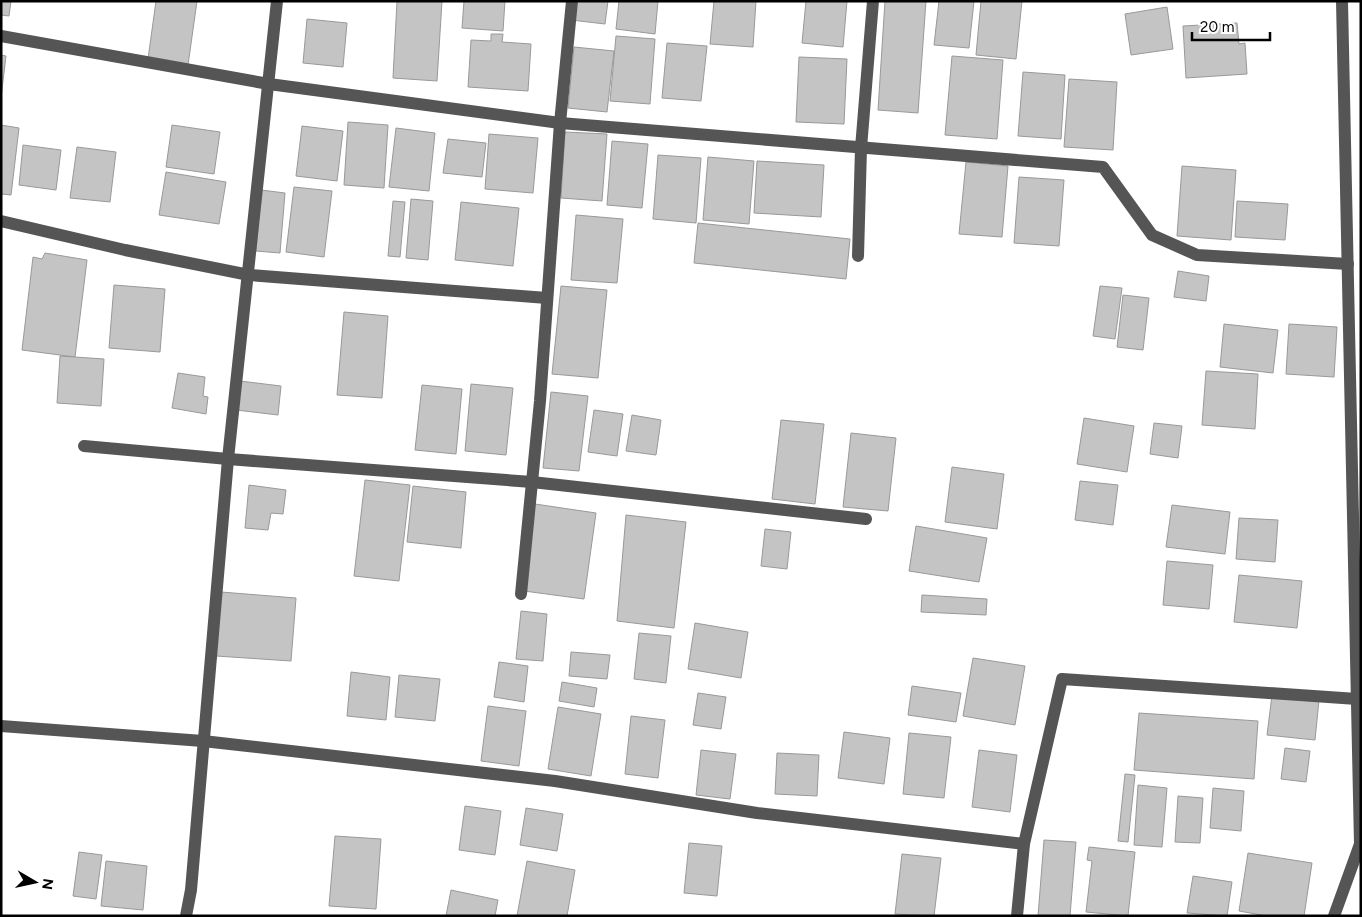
<svg xmlns="http://www.w3.org/2000/svg" width="1362" height="917" viewBox="0 0 1362 917" font-family="Figtree,sans-serif">
<style>
.building{fill:#c4c4c4;stroke:#999}
.lines{fill:none;stroke-linecap:round;stroke-linejoin:round}
.minor{stroke:#555;stroke-width:12}
</style>
<rect width="100%" height="100%" fill="#fff"/>
<!-- building -->
<g class="building">
<path d="M1,1H11L9,16L1,15Z"/>
<path d="M156,1H197L188,65L148,59Z"/>
<path d="M397,1H442L437,81L393,78Z"/>
<path d="M464,1H505L503,31L462,28Z"/>
<path d="M573,1H608L605,24L571,20Z"/>
<path d="M619,1H658L655,34L616,29Z"/>
<path d="M714,1H756L753,47L710,44Z"/>
<path d="M806,1H847L843,47L802,43Z"/>
<path d="M885,1H926L918,113L878,110Z"/>
<path d="M939,1H974L969,48L934,45Z"/>
<path d="M981,1H1022L1016,59L976,55Z"/>
<path d="M1167,7L1173,49L1131,55L1125,14Z"/>
<path d="M307,19L347,23L343,67L303,63Z"/>
<path d="M1237,23L1239,44L1245,43L1247,74L1186,78L1183,26Z"/>
<path d="M491,34H503L502,42L531,44L528,91L468,87L471,40L491,41Z"/>
<path d="M616,36L655,39L650,104L610,101Z"/>
<path d="M667,43L707,46L701,101L662,98Z"/>
<path d="M574,47L614,51L607,112L568,108Z"/>
<path d="M1,55L6,56L1,98Z"/>
<path d="M952,56L1003,60L997,139L945,135Z"/>
<path d="M799,57L847,59L844,124L796,122Z"/>
<path d="M1023,72L1065,75L1061,139L1018,136Z"/>
<path d="M1069,79L1117,82L1113,150L1064,147Z"/>
<path d="M348,122L388,125L384,188L344,185Z"/>
<path d="M1,125L19,128L11,195L1,194Z"/>
<path d="M172,125L220,132L214,174L166,167Z"/>
<path d="M302,126L343,131L337,181L296,176Z"/>
<path d="M396,128L435,133L429,191L389,187Z"/>
<path d="M565,132L607,134L602,201L561,198Z"/>
<path d="M489,134L538,138L533,193L485,189Z"/>
<path d="M448,139L486,143L482,177L443,173Z"/>
<path d="M612,141L648,144L642,208L607,205Z"/>
<path d="M23,145L61,150L56,190L19,185Z"/>
<path d="M77,147L116,152L110,202L70,198Z"/>
<path d="M658,155L701,158L696,223L653,219Z"/>
<path d="M708,157L754,161L749,224L703,220Z"/>
<path d="M757,161L824,165L821,217L754,213Z"/>
<path d="M966,162L1008,166L1002,237L959,234Z"/>
<path d="M1182,166L1236,170L1231,240L1177,236Z"/>
<path d="M166,172L226,182L219,224L159,215Z"/>
<path d="M1019,177L1064,180L1059,246L1014,243Z"/>
<path d="M294,187L332,191L324,257L286,252Z"/>
<path d="M261,190L285,193L280,253L256,251Z"/>
<path d="M411,199L433,201L428,260L406,258Z"/>
<path d="M393,201L405,202L400,257L388,256Z"/>
<path d="M1237,201L1288,204L1285,240L1235,237Z"/>
<path d="M461,202L519,208L513,266L455,260Z"/>
<path d="M576,215L623,219L617,283L571,280Z"/>
<path d="M698,223L850,239L846,279L694,263Z"/>
<path d="M45,253L87,260L75,357L22,350L33,257L42,259Z"/>
<path d="M1178,271L1209,276L1206,301L1174,297Z"/>
<path d="M114,285L165,289L160,352L109,348Z"/>
<path d="M561,286L607,290L598,378L552,374Z"/>
<path d="M1100,286L1122,288L1115,339L1093,336Z"/>
<path d="M1123,295L1149,298L1143,350L1117,347Z"/>
<path d="M344,312L388,316L382,398L337,395Z"/>
<path d="M1224,324L1278,330L1273,373L1220,367Z"/>
<path d="M1289,324L1337,327L1334,377L1286,374Z"/>
<path d="M60,356L104,359L101,406L57,403Z"/>
<path d="M1206,371L1258,374L1255,429L1202,425Z"/>
<path d="M178,373L205,377L203,396L208,397L206,414L172,408Z"/>
<path d="M240,381L281,386L278,415L236,410Z"/>
<path d="M471,384L513,388L506,455L465,451Z"/>
<path d="M422,385L462,389L456,454L415,450Z"/>
<path d="M551,392L588,396L579,471L543,468Z"/>
<path d="M594,410L623,414L617,456L588,452Z"/>
<path d="M632,415L661,420L656,455L626,451Z"/>
<path d="M1084,418L1134,426L1127,472L1077,464Z"/>
<path d="M781,420L824,424L815,504L772,499Z"/>
<path d="M1154,423L1182,426L1178,458L1150,454Z"/>
<path d="M851,433L896,438L888,511L843,507Z"/>
<path d="M952,467L1004,474L997,529L945,522Z"/>
<path d="M365,480L410,485L399,581L354,576Z"/>
<path d="M1080,481L1118,485L1113,525L1075,520Z"/>
<path d="M249,485L286,490L283,514L271,513L268,530L245,528Z"/>
<path d="M413,486L466,492L461,548L407,542Z"/>
<path d="M535,504L596,513L584,599L524,591Z"/>
<path d="M1172,505L1230,512L1225,554L1166,547Z"/>
<path d="M626,515L686,522L674,628L617,621Z"/>
<path d="M1239,518L1278,520L1275,562L1236,559Z"/>
<path d="M916,526L987,538L979,582L909,571Z"/>
<path d="M765,529L791,532L787,569L761,566Z"/>
<path d="M1167,561L1213,565L1209,609L1163,605Z"/>
<path d="M1239,575L1302,581L1297,628L1234,622Z"/>
<path d="M221,592L296,598L291,661L216,656Z"/>
<path d="M922,595L987,599L986,615L921,612Z"/>
<path d="M521,611L547,614L543,661L516,659Z"/>
<path d="M695,623L748,632L741,678L688,669Z"/>
<path d="M639,633L671,636L666,683L634,679Z"/>
<path d="M571,652L610,655L607,679L569,676Z"/>
<path d="M973,658L1025,666L1015,725L963,716Z"/>
<path d="M499,662L528,666L524,702L494,697Z"/>
<path d="M351,672L390,677L386,720L347,716Z"/>
<path d="M399,675L440,679L435,721L395,717Z"/>
<path d="M562,682L597,688L594,707L559,701Z"/>
<path d="M912,686L961,693L956,722L908,715Z"/>
<path d="M698,693L726,697L721,729L693,725Z"/>
<path d="M1272,695L1319,700L1315,740L1267,735Z"/>
<path d="M488,706L526,711L519,766L481,761Z"/>
<path d="M558,707L601,714L591,776L548,769Z"/>
<path d="M1139,713L1258,721L1254,779L1134,770Z"/>
<path d="M631,716L665,720L658,778L625,774Z"/>
<path d="M844,732L890,738L884,784L838,778Z"/>
<path d="M909,733L951,737L944,798L903,794Z"/>
<path d="M1285,748L1310,751L1306,782L1281,779Z"/>
<path d="M701,750L736,754L730,799L696,795Z"/>
<path d="M979,750L1017,755L1010,812L972,807Z"/>
<path d="M777,753L819,755L817,796L775,794Z"/>
<path d="M1125,774L1135,775L1128,842L1118,841Z"/>
<path d="M1138,785L1167,788L1162,847L1134,845Z"/>
<path d="M1213,788L1244,791L1241,831L1210,828Z"/>
<path d="M1178,796L1203,798L1200,843L1175,842Z"/>
<path d="M465,806L501,811L495,855L459,850Z"/>
<path d="M526,808L563,814L557,851L520,845Z"/>
<path d="M335,836L381,839L376,909L329,906Z"/>
<path d="M1044,840L1076,842L1070,916H1038Z"/>
<path d="M689,843L722,846L717,896L684,893Z"/>
<path d="M1089,847L1135,852L1128,916L1086,912L1092,861L1087,860Z"/>
<path d="M79,852L102,855L96,899L73,896Z"/>
<path d="M1248,853L1312,863L1304,916H1267L1239,911Z"/>
<path d="M902,854L941,858L934,916L895,914Z"/>
<path d="M106,861L147,866L143,910L101,906Z"/>
<path d="M527,861L575,870L567,916H517Z"/>
<path d="M1193,876L1232,882L1227,916L1187,913Z"/>
<path d="M451,890L498,900L495,916H446Z"/>
</g>
<g class="lines">
<!-- minor -->
<g class="minor">
<path d="M1,36L269,84L560,123L1103,167L1152,235L1197,255L1348,264"/>
<path d="M1,221L125,250L249,275L547,298"/>
<path d="M858,256L861,148L873,1"/>
<path d="M84,446L228,459L532,482L866,519"/>
<path d="M521,594L540,401L560,123L572,1"/>
<path d="M1,726L203,741L555,781L757,813L1024,844"/>
<path d="M186,916L191,890L228,459L277,1"/>
<path d="M1017,916L1024,844L1062,679L1357,699"/>
<path d="M1334,916L1360,844L1342,1"/>
</g>
</g>
<!-- border -->
<rect width="1362" height="917" fill="none" stroke="#000000" stroke-width="5"/>
<!-- north arrow -->
<g transform="translate(35 882) rotate(99)" stroke="#ffffff" stroke-width="4" paint-order="stroke">
<path d="M0-4L9 19L0 12L-9 19Z" fill="#000000"/>
<text y="-8" font-size="14" font-weight="bold" text-anchor="middle" fill="#000000">N</text>
</g>
<!-- scale -->
<path d="M1192 32v8h78v-8" fill="none" stroke="#000000" stroke-width="2.5"/>
<text x="1200" y="32" font-size="15" fill="#000000" stroke="#ffffff" stroke-width="4" paint-order="stroke">20 m</text>
</svg>
